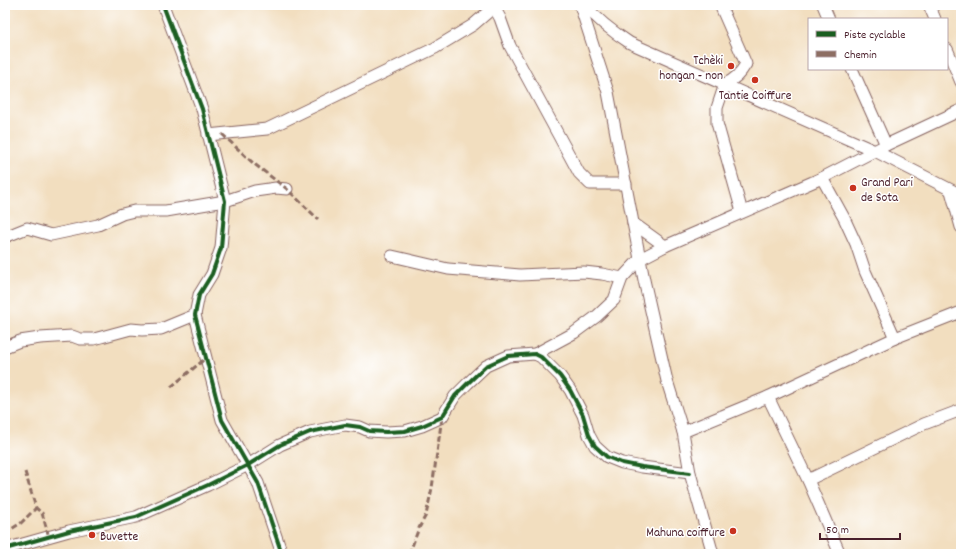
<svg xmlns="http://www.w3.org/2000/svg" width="966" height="559" viewBox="0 0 966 559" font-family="Dekko,sans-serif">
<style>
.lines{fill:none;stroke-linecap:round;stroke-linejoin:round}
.minor-casing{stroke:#85625f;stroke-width:13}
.minor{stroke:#fff;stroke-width:11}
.quiet{stroke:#8d6e63;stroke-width:3;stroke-dasharray:6 3;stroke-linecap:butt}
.cycleway-casing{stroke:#fff;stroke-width:6}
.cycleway{stroke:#1b5e20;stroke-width:4}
.poi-dot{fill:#c8321e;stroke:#fff;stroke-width:1.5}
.labels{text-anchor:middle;stroke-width:3;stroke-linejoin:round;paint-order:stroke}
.poi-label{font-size:13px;fill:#4a1f2b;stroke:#fff;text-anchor:end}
</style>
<rect width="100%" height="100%" fill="#fff"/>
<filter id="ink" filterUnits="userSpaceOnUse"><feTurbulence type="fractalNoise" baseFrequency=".025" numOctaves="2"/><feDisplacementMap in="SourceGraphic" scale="8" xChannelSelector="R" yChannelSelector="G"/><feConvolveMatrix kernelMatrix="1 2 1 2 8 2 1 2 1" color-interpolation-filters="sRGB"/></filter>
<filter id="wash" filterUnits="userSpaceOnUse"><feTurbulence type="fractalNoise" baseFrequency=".012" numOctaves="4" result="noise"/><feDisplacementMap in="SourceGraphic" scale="16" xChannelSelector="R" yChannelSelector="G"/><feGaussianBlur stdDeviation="0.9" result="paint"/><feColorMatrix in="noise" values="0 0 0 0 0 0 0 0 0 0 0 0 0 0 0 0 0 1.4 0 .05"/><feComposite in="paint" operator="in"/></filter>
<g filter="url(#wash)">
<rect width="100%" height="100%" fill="#f2debf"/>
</g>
<g filter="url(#ink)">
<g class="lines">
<!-- minor casing -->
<g class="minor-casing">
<g id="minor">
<path d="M163,5L202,109L225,201L221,248L212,274L199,295L195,315L222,420L258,483L282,554"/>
<path d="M580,5L608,92L644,280L667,381L683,432L690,473L713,554"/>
<path d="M585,5C598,21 613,32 630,43L875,151L961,195"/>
<path d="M720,5L746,64C740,74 735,79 725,84L717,108V123L742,212"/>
<path d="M823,5L829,19"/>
<path d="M929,5L935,19"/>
<path d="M494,7L500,18L510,46L579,173L590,184H626"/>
<path d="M947,49L961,82"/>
<path d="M852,69L886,145"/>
<path d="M208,135L267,129L435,48L473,25L494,7L499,5"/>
<path d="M822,178L886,145L961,110"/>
<path d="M951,191L961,227"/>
<path d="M633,223L665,246"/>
<path d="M5,237L27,228L51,235L98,225L122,214L134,211H166L225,201L255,191L276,188L287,189"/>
<path d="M392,256L448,269L520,275L584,272L602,274L622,278"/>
<path d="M5,347L20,341L40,338L72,336L80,339H94L131,329L142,330L161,329L195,315"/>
<path d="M535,354L574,333L597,316L614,300L622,278L640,259L665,246L822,178L844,218L856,244L865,271L895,338"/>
<path d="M768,397L808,480L840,554"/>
<path d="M683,432L768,397L895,338L961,312"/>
<path d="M808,480L924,424L961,410"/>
<path d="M5,549L69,531L136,517L208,485L248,465L280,445L310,432L345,425L360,427L369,431L386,432L405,431L422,426L442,417L455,396L467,384L486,366L508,356L535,354L541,357L560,376L570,390L583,415L589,435L595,446L607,457L622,463L642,467L690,473"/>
</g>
</g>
<!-- minor -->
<use href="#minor" class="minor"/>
<!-- quiet -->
<g class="quiet">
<path d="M222,134L253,163L287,189L318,219"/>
<path d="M171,387L206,358"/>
<path d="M25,472L36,508L42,513L49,537"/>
<path d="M5,533L21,523L36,508"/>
<path d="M409,554L419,528L426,515L432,488L442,417"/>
</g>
<!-- cycleway casing -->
<g class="cycleway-casing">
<g id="cycleway">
<path d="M163,5L202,109L225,201L221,248L212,274L199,295L195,315L222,420L258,483L282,554"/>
<path d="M5,549L69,531L136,517L208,485L248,465L280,445L310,432L345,425L360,427L369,431L386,432L405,431L422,426L442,417L455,396L467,384L486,366L508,356L535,354L541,357L560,376L570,390L583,415L589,435L595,446L607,457L622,463L642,467L690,473"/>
</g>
</g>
<!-- cycleway -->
<use href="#cycleway" class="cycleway"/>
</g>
</g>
<!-- markers -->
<g class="poi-dot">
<circle cx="731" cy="66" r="4"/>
<circle cx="755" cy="80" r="4"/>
<circle cx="853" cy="188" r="4"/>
<circle cx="733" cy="531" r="4"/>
<circle cx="92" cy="535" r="4"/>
</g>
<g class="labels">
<!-- poi labels -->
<g class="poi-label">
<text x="723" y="64">Tchèki<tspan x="723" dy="15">hongan - non</tspan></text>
<text x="755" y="99" text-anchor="middle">Tantie Coiffure</text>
<text x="861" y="186" text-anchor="start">Grand Pari<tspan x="861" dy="15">de Sota</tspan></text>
<text x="725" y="536">Mahuna coiffure</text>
<text x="100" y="540" text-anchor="start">Buvette</text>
</g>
</g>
<!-- margin -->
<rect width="966" height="559" fill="none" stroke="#fff" stroke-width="20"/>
<!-- legend -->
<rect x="808" y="18" width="140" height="52" fill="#ffffff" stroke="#b7a5aa"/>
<rect x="816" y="31" width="20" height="6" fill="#1b5e20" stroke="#b7a5aa"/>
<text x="844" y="38" font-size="12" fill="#4a1f2b">Piste cyclable</text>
<rect x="816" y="51" width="20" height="6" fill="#8d6e63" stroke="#b7a5aa"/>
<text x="844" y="58" font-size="12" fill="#4a1f2b">Chemin</text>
<!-- scale -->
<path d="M820 533v6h80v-6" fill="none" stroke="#4a1f2b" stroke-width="2"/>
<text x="826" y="533" font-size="12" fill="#4a1f2b" stroke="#ffffff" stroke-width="3" paint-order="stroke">50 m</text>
</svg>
